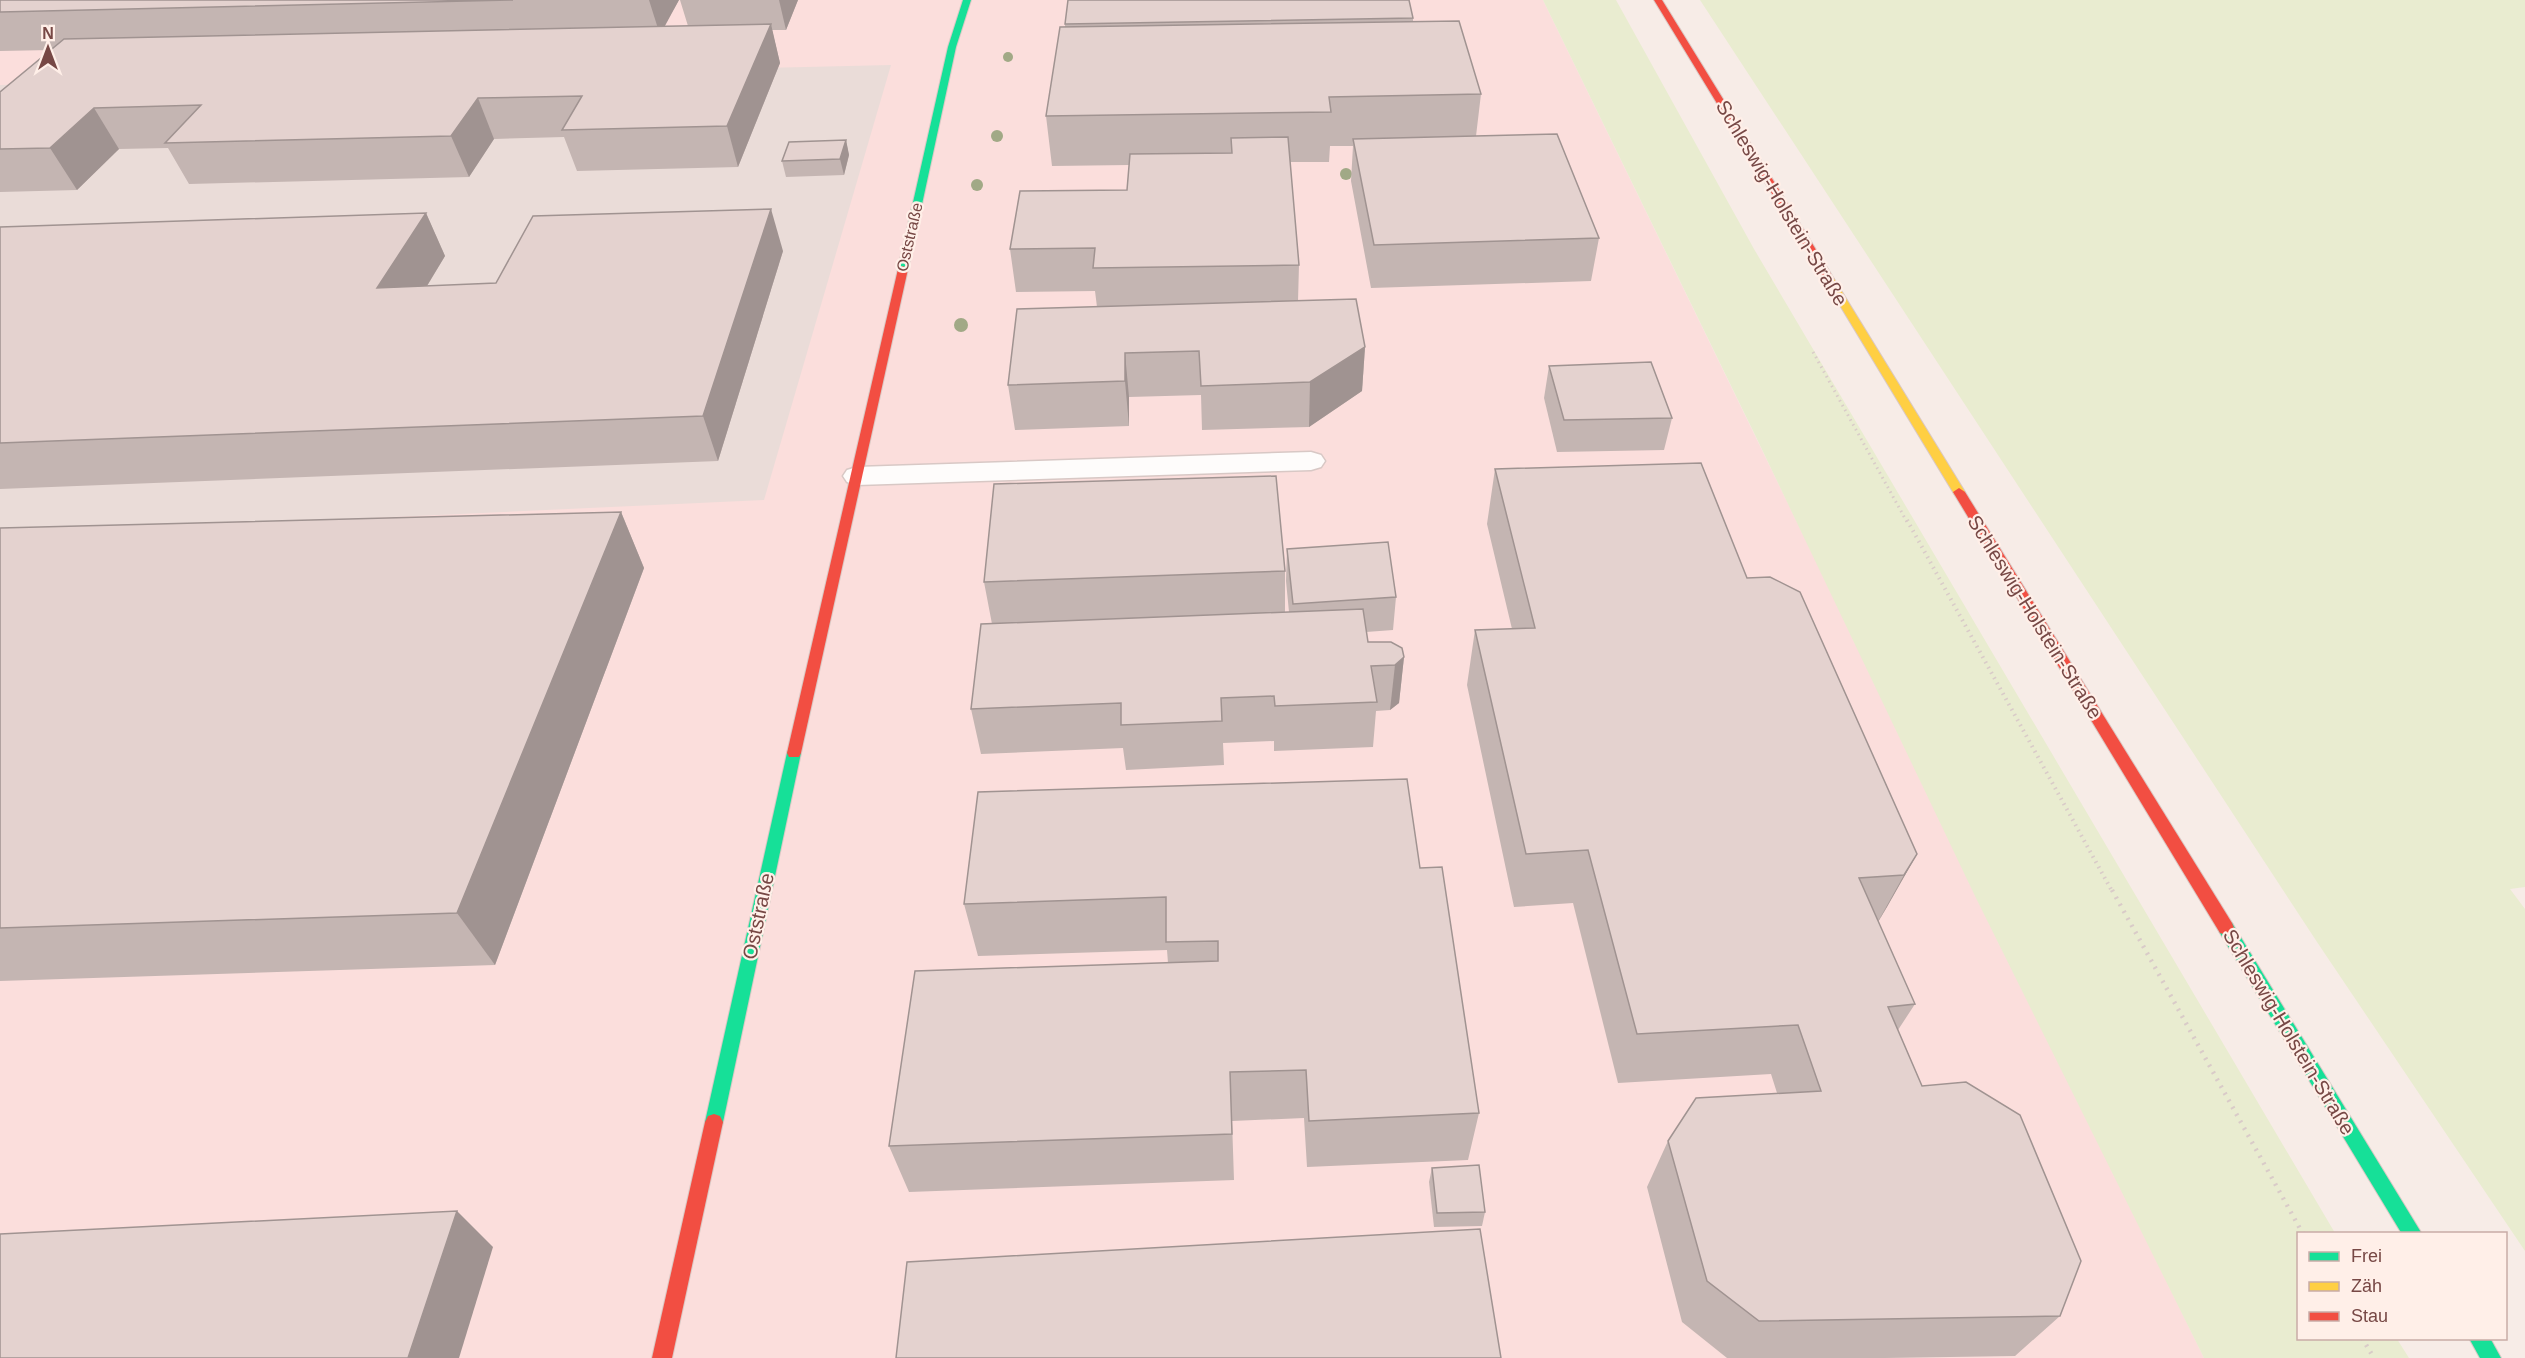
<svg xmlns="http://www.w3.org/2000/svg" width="2525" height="1358" viewBox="0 0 2525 1358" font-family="Helvetica,sans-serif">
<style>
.commercial{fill:#fbdedc}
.industrial{fill:#eadcd8}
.green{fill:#e9ecd0}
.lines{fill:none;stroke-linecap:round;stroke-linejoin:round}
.street-casing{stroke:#d8c8c5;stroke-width:3}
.fast-casing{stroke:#dac9c5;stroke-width:2}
.slow-casing{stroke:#dac9c5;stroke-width:2}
.jam-casing{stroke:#dac9c5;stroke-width:2}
.path-far2{stroke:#d9cbc8;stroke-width:3;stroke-dasharray:1.5 4;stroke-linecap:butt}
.path-far1{stroke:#d9cbc8;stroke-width:4;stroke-dasharray:1.5 4.5;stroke-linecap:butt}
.path{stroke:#d9cbc8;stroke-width:4.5;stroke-dasharray:2 6;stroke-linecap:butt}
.street{fill:#fefcfb;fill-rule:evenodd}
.fast{fill:#16e098;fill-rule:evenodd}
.slow{fill:#ffcf43;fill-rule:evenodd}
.jam{fill:#f24e42;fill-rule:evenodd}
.tree{fill:#a1a986}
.wall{fill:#c4b5b2}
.shaded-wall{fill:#a09391}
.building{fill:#e4d2cf;stroke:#a09391;stroke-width:1.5}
.labels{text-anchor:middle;stroke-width:4.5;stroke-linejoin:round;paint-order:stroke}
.far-street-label{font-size:16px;fill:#774845;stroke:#ffefe8}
.street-label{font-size:20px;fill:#774845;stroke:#ffefe8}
</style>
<rect width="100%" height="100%" fill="#f7ece7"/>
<!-- commercial -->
<path class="commercial" d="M0,0H1543L2204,1358H0Z"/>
<!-- industrial -->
<path class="industrial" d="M891,65L764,500L0,535V85Z"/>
<!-- green -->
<g class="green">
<path d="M1543,0H1616L1754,249L2335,1233L2298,1234V1338L2397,1339L2409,1358H2204L1975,896L1756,437Z"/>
<path d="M1700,0H2525V887L2510,889L2525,909V1251L2317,942Z"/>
</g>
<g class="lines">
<!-- street casing -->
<g class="street-casing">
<path id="street" d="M1311,452L1321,455L1325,461L1321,467L1311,470L857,485L847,482L843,476L847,470L857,467Z"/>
</g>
<!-- fast casing -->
<g class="fast-casing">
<g id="fast">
<path d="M963,0H971L956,47L908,269L903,272L898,269L948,47Z"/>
<path d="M794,748L799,749L801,753L723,1122L720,1128L714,1130L708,1128L705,1122L787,753L789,749Z"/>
<path d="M2226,921L2232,923L2422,1234H2402L2220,933L2218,928L2220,923Z"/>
<path d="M2469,1338H2490L2501,1358H2480Z"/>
</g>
</g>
<!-- slow casing -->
<g class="slow-casing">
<path id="slow" d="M1829,276L1834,279L1965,492L1963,495H1955L1953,492L1824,279Z"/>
</g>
<!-- jam casing -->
<g class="jam-casing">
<g id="jam">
<path d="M1654,0H1662L1834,279L1833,281H1825L1824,279Z"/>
<path d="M903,266L908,269L801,753L799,757H789L787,753L898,269Z"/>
<path d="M1959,488L1965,492L2232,923L2234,928L2232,933L2226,935L2220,933L1953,492Z"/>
<path d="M714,1114L720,1116L723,1122L672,1358H652L705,1122L708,1116Z"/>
</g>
</g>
<!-- path-far2 -->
<path class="path-far2" d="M1813,352L1907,522"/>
<!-- path-far1 -->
<path class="path-far1" d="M1907,520L2112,891"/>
<!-- path -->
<g class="path">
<path d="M2112,890L2303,1234"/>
<path d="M2362,1338L2374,1358"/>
</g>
<!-- street -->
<use href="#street" class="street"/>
<!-- fast -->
<use href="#fast" class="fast"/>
<!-- slow -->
<use href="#slow" class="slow"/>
<!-- jam -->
<use href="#jam" class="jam"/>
</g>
<!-- trees -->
<g class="tree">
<circle cx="1008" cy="57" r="5"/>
<circle cx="997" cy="136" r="6"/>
<circle cx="1346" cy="174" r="6"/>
<circle cx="977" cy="185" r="6"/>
<circle cx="961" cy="325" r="7"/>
</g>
<!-- wall -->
<g class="wall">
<path d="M0,0H679L664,26H688L680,0H798L786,30H772L780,63L738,167L577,171L564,137L494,139L469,177L189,184L168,148L119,149L77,190L0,192V92L51,50L0,51Z"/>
<path d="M1413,18V22L1481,94L1476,136L1599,238L1591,281L1371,288L1351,181L1353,146H1330L1329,162H1290L1299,265L1298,301L1365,347L1362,391L1309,427L1202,430L1201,395L1129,397V426L1015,430L1008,385L1097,307L1095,291L1016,292L1010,249L1127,190L1129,165L1052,166L1046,116L1065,27V24Z"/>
<path d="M846,140L849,155L844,175L786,177L782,161Z"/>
<path d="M426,213L445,256L427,286L496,283L783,251L718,461L0,489V227Z"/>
<path d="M1549,366L1672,418L1664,450L1557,452L1544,398Z"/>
<path d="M1495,469L1747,578L1917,854L1878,922L1915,1004L1898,1030L1922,1086L2060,1316L2015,1356L1885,1358H1727L1682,1322L1647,1187L1668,1141L1777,1093L1771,1074L1618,1083L1573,903L1514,907L1467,685L1475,630L1512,629L1487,524Z"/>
<path d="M621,512L644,568L495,965L0,981V528Z"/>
<path d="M1287,549L1396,597L1393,630L1366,632L1368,642L1404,657L1399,703L1390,710L1376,711L1373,747L1274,751V741L1223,743L1224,765L1126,770L1123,748L981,754L971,709L992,624L984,582L1285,571V612H1289L1286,581Z"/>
<path d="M1420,868L1479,1113L1468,1160L1307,1167L1304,1118L1232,1121L1234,1180L909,1192L889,1146L1168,963L1167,950L978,956L964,904Z"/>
<path d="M1432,1168L1485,1212L1482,1226L1434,1227L1429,1182Z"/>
</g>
<!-- shaded-wall -->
<g class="shaded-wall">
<path d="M649,0H679L660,35Z"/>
<path d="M779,0H798L786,30Z"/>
<path d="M771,24L780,63L738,167L727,126Z"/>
<path d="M478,98L494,139L469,177L451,136Z"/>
<path d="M94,108L119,149L77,190L50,148Z"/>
<path d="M846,140L849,155L844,175L840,159Z"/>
<path d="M771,209L783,251L718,461L703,416Z"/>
<path d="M426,213L445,256L399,332L377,288Z"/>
<path d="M1365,347L1362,391L1309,427L1310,382Z"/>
<path d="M1125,353L1129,397V426L1125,381Z"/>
<path d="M621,512L644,568L495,965L457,913Z"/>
<path d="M1404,657L1399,703L1390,710L1395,665Z"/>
<path d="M1917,854L1887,907L1875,927L1904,875Z"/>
<path d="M457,1211L493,1247L459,1358H408Z"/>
</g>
<!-- building -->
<g class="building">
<path d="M0,0H513L0,12Z"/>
<path d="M1068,0H1409L1413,18L1065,24Z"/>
<path d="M1459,21L1481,94L1329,97L1331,112L1046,116L1060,27Z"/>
<path d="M771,24L727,126L562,130L582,96L478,98L451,136L165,143L201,105L94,108L50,148L0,149V92L64,39Z"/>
<path d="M1557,134L1599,238L1374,245L1353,139Z"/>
<path d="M1288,137L1299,265L1093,268L1095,248L1010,249L1020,191L1127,190L1130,154L1232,153L1231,138Z"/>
<path d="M846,140L840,159L782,161L789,142Z"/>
<path d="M771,209L703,416L0,443V227L426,213L377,288L496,283L533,216Z"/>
<path d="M1356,299L1365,347L1310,382L1201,386L1199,351L1125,353V381L1008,385L1017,309Z"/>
<path d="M1651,362L1672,418L1564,420L1549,366Z"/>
<path d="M1701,463L1747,578L1770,577L1800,592L1917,854L1904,875L1859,878L1915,1004L1888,1007L1922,1086L1966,1082L2020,1115L2081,1261L2060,1316L1759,1321L1707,1281L1668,1141L1696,1098L1821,1091L1798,1025L1637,1034L1588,850L1526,854L1475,630L1535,628L1495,469Z"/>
<path d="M1276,476L1285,571L984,582L994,484Z"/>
<path d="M621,512L457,913L0,928V528Z"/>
<path d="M1388,542L1396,597L1293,604L1287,549Z"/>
<path d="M1363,609L1368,642H1391L1402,648L1404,657L1395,665L1371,666L1377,702L1275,706L1274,696L1221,698L1222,721L1121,725V703L971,709L981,624Z"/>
<path d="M1407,779L1420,868L1442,867L1479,1113L1309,1121L1306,1070L1230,1072L1232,1134L889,1146L915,971L1218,961V941L1166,942V897L964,904L978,792Z"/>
<path d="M1479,1165L1485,1212L1437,1213L1432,1168Z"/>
<path d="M457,1211L408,1358H0V1234Z"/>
<path d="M1480,1229L1501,1358H896L907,1262Z"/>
</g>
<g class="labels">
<!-- far-street labels -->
<g class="far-street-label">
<text transform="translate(909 237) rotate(-77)" y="6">Oststraße</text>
</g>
<!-- street labels -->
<g class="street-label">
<text transform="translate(1782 203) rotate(59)" y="7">Schleswig-Holstein-Straße</text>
<text transform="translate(2035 617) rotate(58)" y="7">Schleswig-Holstein-Straße</text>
<text transform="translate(758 916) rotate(-78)" y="7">Oststraße</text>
<text transform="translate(2289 1032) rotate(59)" y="7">Schleswig-Holstein-Straße</text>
</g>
</g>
<!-- legend -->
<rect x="2297" y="1232" width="210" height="108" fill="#ffefe8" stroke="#c9aca7" stroke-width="1.5"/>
<rect x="2309" y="1252" width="30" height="9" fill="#16e098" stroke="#c9aca7" stroke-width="1.5"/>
<text x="2351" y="1262" font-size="18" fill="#774845">Frei</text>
<rect x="2309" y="1282" width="30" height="9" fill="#ffcf43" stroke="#c9aca7" stroke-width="1.5"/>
<text x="2351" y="1292" font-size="18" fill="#774845">Zäh</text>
<rect x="2309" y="1312" width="30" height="9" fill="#f24e42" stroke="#c9aca7" stroke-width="1.5"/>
<text x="2351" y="1322" font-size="18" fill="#774845">Stau</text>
<!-- north arrow -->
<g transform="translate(48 48)" stroke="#ffefe8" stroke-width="4.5" paint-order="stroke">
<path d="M0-4.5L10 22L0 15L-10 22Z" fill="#774845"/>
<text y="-9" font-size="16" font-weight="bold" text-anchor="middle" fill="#774845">N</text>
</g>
</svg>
